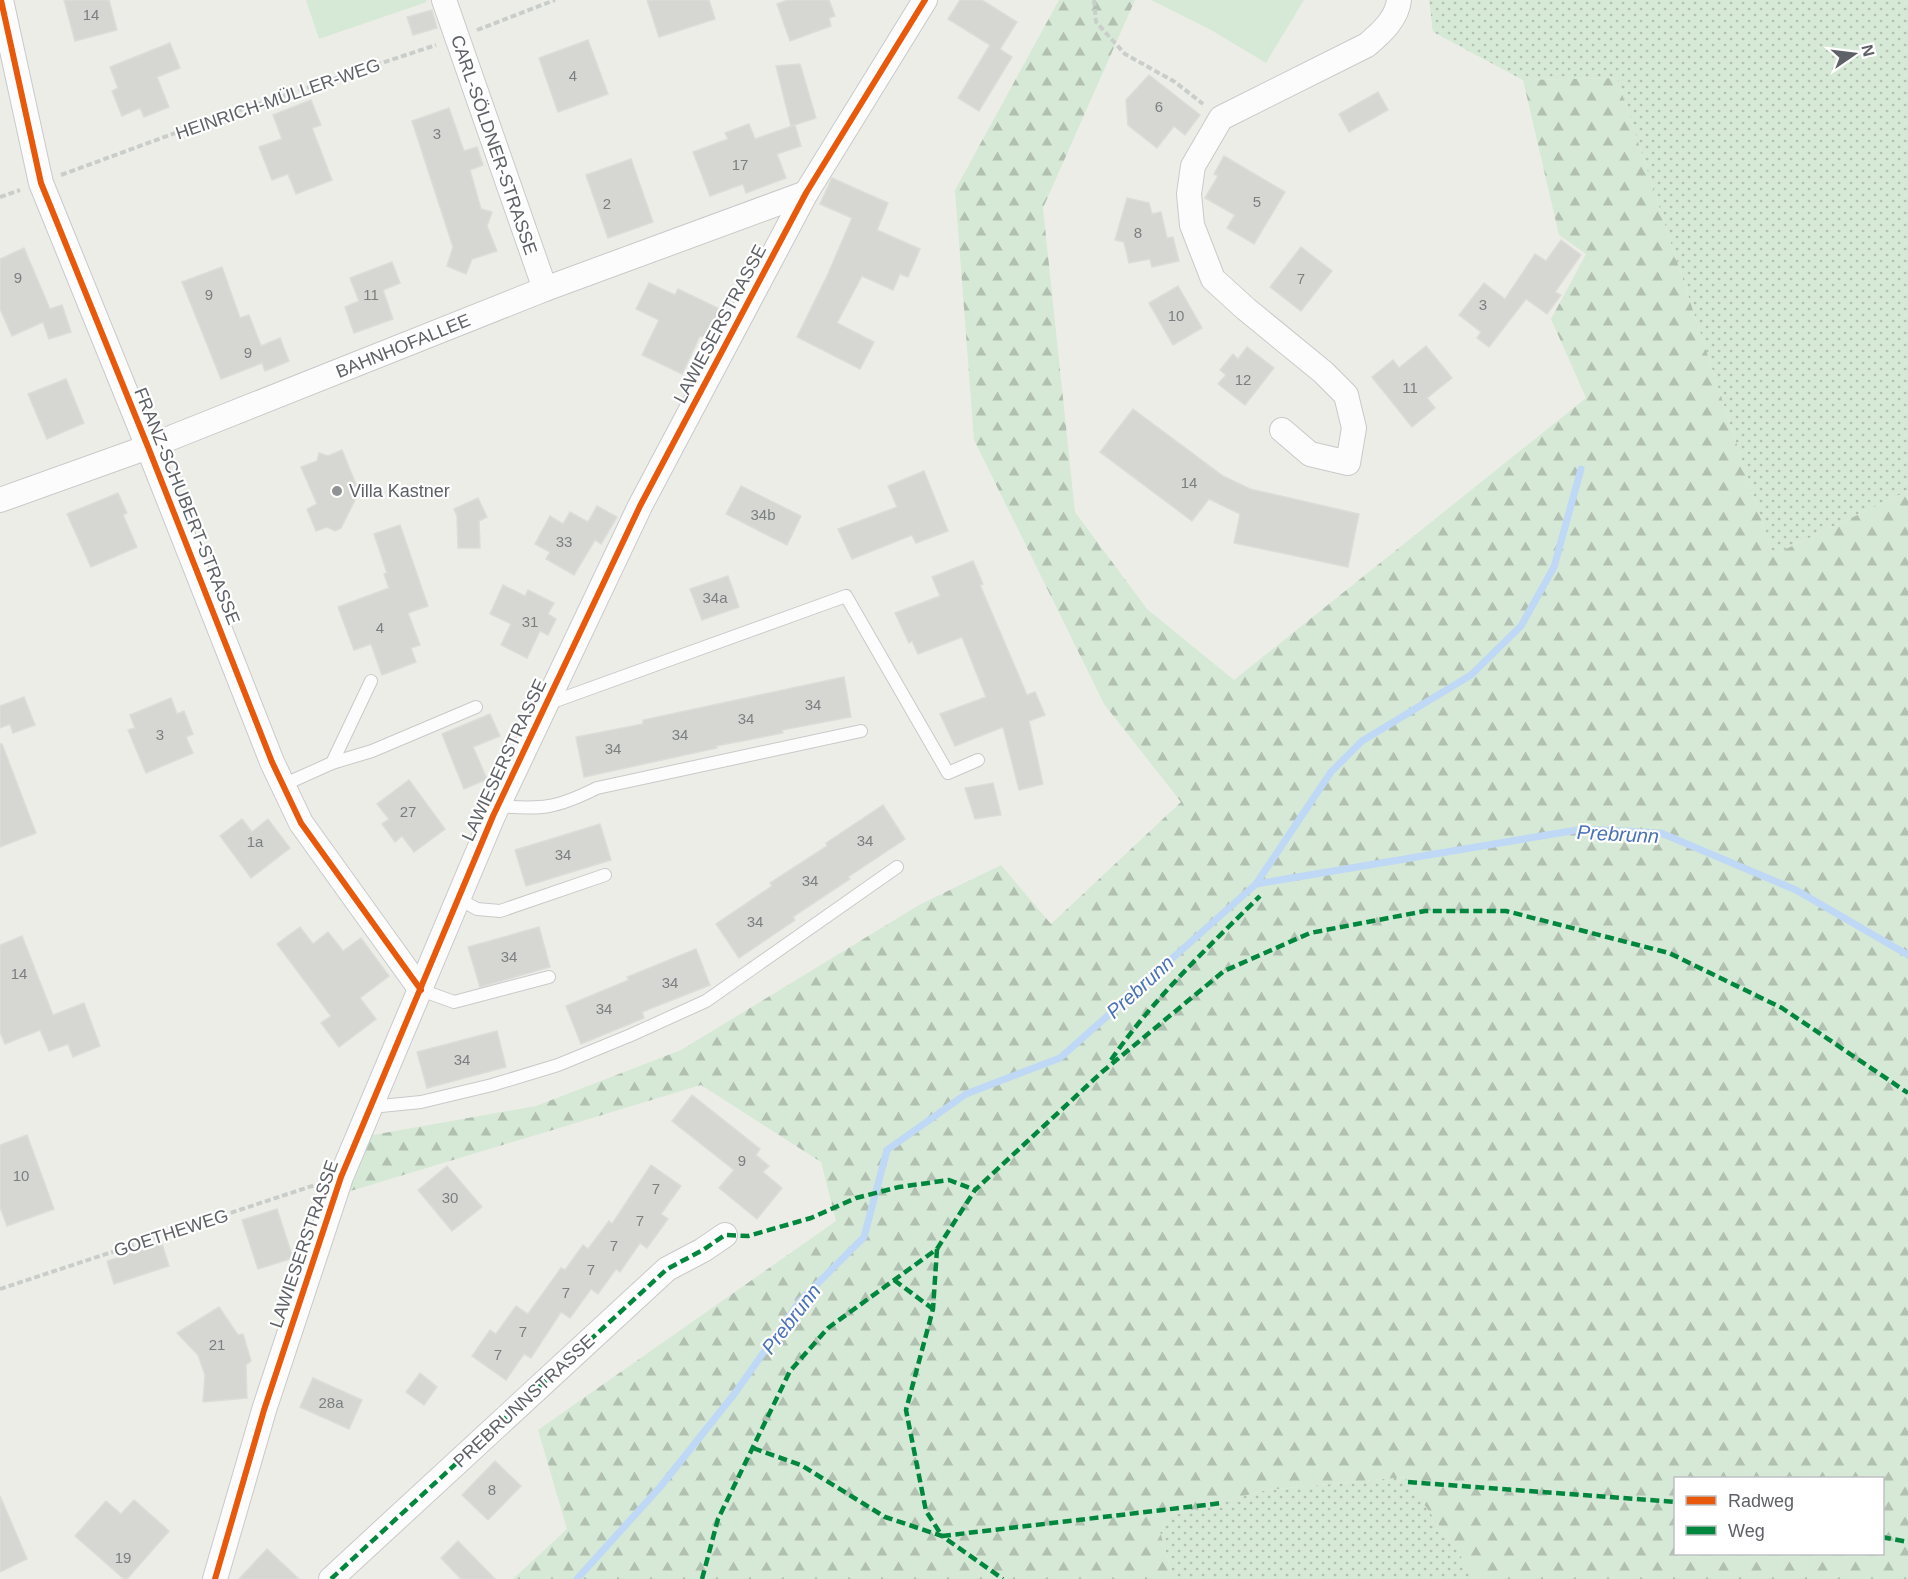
<svg xmlns="http://www.w3.org/2000/svg" width="1908" height="1579" viewBox="0 0 1908 1579" font-family="Arial,sans-serif">
<style>
.grass{fill:url(#grass-dots)}
.forest{fill:url(#forest-firs);fill-rule:evenodd}
.green{fill:#d6e9d6}
.lines{fill:none;stroke-linecap:round;stroke-linejoin:round}
.stream{stroke:#bed8f6;stroke-width:7}
.building{fill:#d6d6d2;stroke:#dcdcd8;stroke-width:1.5}
.lane-casing{stroke:#c9c9c9;stroke-width:14}
.street-casing{stroke:#c9c9c9;stroke-width:26}
.path{stroke:#c9cecb;stroke-width:4;stroke-dasharray:6 3;stroke-linecap:butt}
.lane{stroke:#fcfcfc;stroke-width:12}
.street{stroke:#fcfcfc;stroke-width:24}
.quiet{stroke:#00873e;stroke-width:4.5;stroke-dasharray:9 4.5;stroke-linecap:butt}
.cycleway-casing{stroke:#fff;stroke-width:10}
.cycleway{stroke:#e8590c;stroke-width:6}
.poi-dot{fill:#909294;stroke:#fff;stroke-width:2}
.labels{text-anchor:middle;stroke-width:4.5;stroke-linejoin:round;paint-order:stroke}
.number-label{font-size:15px;fill:#7c7f82}
.street-label{font-size:18px;fill:#5e6166;stroke:#fff}
.poi-label{font-size:18px;fill:#5e6166;stroke:#fff;text-anchor:start}
.water-label{font-size:20px;font-style:italic;fill:#4972b7;stroke:#fff}
</style>
<defs>
<pattern id="grass-dots" width="8" height="8" patternUnits="userSpaceOnUse" patternTransform="scale(1.5)"><rect width="8" height="8" fill="#d6e9d6"/><path d="M2 2h.1M6 6h.1" fill="none" stroke="#b1c0b1" stroke-width="1.8" stroke-linecap="round"/></pattern>
<pattern id="forest-firs" width="22" height="20" patternUnits="userSpaceOnUse" patternTransform="scale(1.5)"><rect width="22" height="20" fill="#d6e9d6"/><path d="M5 1l3.5 6h-7zM16 11l3.5 6h-7z" fill="#b1c0b1"/></pattern>
</defs>
<rect width="100%" height="100%" fill="#edede8"/>
<!-- grass -->
<g class="grass">
<path d="M1429,0H1908V491L1773,555L1617,78L1523,80L1433,32Z"/>
<path d="M1405,1477L1474,1575L1480,1579H1174L1160,1532L1170,1516L1266,1490Z"/>
</g>
<!-- forest -->
<path class="forest" d="M1059,0H1135L1043,208L1075,512L1147,609L1234,680L1586,398L1551,319L1586,254L1559,235L1523,80L1617,78L1773,555L1908,491V1579H1480L1474,1575L1405,1477L1266,1490L1170,1516L1160,1532L1174,1579H513L567,1529L538,1430L836,1221L821,1162L701,1085L344,1193L367,1136L536,1106L681,1050L919,905L1001,865L1051,924L1181,802L1104,704L974,440L955,190ZM1676,1478H1882V1554H1676Z"/>
<!-- green -->
<g class="green">
<path d="M306,0H426L427,2L319,39Z"/>
<path d="M1151,0H1304L1266,63L1211,30Z"/>
</g>
<g class="lines">
<!-- stream -->
<g class="stream">
<path d="M1256,884L1331,772L1362,741L1471,675L1521,626L1554,567L1581,469"/>
<path d="M577,1579L661,1486L735,1393L800,1301L864,1237L887,1150L966,1094L1060,1058L1256,884L1583,829L1661,833L1796,890L1908,955"/>
</g>
</g>
<!-- building -->
<g class="building">
<path d="M64,0H109L117,30L75,41Z"/>
<path d="M647,0H709L715,19L659,37Z"/>
<path d="M788,0H829L835,16L829,18L831,26L790,41L777,4Z"/>
<path d="M960,0H982L1017,22L1000,49L1012,57L979,111L958,98L990,45L948,19Z"/>
<path d="M432,10L437,28L413,35L407,17Z"/>
<path d="M588,40L608,94L558,112L539,58Z"/>
<path d="M170,43L180,68L157,77L169,107L144,117L140,108L122,116L112,91L118,88L110,67Z"/>
<path d="M800,64L816,118L791,126L776,66Z"/>
<path d="M1149,75L1200,115L1185,135L1174,126L1157,148L1128,125L1126,100Z"/>
<path d="M1378,92L1388,110L1349,132L1339,114Z"/>
<path d="M311,100L321,125L312,128L332,180L296,194L288,174L272,180L259,147L282,139L273,115Z"/>
<path d="M449,108L464,151L477,147L483,165L470,170L481,209L492,212L487,226L497,251L472,259L466,274L447,266L453,247L412,121Z"/>
<path d="M749,124L755,139L795,125L801,146L777,154L786,178L746,193L743,184L710,196L693,152L728,139L725,133Z"/>
<path d="M1224,156L1285,192L1254,244L1227,228L1235,215L1205,198L1218,176L1214,174Z"/>
<path d="M631,159L653,222L608,238L586,175Z"/>
<path d="M832,178L888,203L877,230L920,249L908,277L900,274L893,290L862,276L837,323L874,342L860,369L797,337L828,274L852,218L820,204Z"/>
<path d="M1127,198L1149,203L1152,214L1161,212L1167,238L1173,237L1179,261L1152,267L1150,259L1129,263L1124,242L1115,240Z"/>
<path d="M1561,240L1581,255L1555,292L1561,295L1547,314L1526,299L1489,347L1477,338L1481,332L1459,315L1484,283L1505,299L1535,254L1546,261Z"/>
<path d="M1301,247L1332,271L1301,311L1270,287Z"/>
<path d="M24,248L50,309L62,305L71,332L49,339L43,322L12,336L0,309V259Z"/>
<path d="M392,262L400,283L383,290L393,319L354,333L345,307L359,301L350,278Z"/>
<path d="M222,267L240,318L249,315L261,346L280,338L289,361L265,371L262,363L221,379L182,282Z"/>
<path d="M649,283L675,295L678,289L722,310L708,339L700,336L682,374L642,355L659,320L636,309Z"/>
<path d="M1178,286L1202,328L1173,345L1149,303Z"/>
<path d="M1426,346L1452,378L1427,398L1435,408L1412,427L1372,377L1393,360L1399,368Z"/>
<path d="M1247,347L1274,368L1245,405L1218,384L1226,375L1220,370L1233,354L1238,359Z"/>
<path d="M66,379L84,423L47,439L28,394Z"/>
<path d="M1133,409L1223,476L1250,489L1359,514L1348,567L1234,543L1240,514L1209,499L1192,521L1100,452Z"/>
<path d="M342,450L359,492L341,528L335,531L327,527L316,531L307,509L317,504L301,467L317,461L319,453L328,456Z"/>
<path d="M924,471L948,531L916,543L912,535L852,559L838,529L897,507L888,486Z"/>
<path d="M741,486L801,516L787,545L726,514Z"/>
<path d="M118,493L127,513L123,515L137,547L91,567L67,514Z"/>
<path d="M478,498L487,517L479,521L480,548H458L457,516L454,509Z"/>
<path d="M597,506L617,517L601,544L595,540L574,575L546,559L550,552L535,544L550,516L563,524L570,512L588,522Z"/>
<path d="M400,525L428,606L408,613L420,645L411,648L416,662L382,675L371,644L354,650L338,607L389,588L384,574L387,573L374,534Z"/>
<path d="M973,561L983,584L980,585L1027,695L1035,692L1045,715L1029,721L1043,784L1019,790L1003,727L955,746L940,714L986,697L962,637L918,654L912,641L909,643L895,613L940,596L932,577Z"/>
<path d="M728,576L739,607L702,620L690,589Z"/>
<path d="M503,585L525,596L528,590L554,603L548,614L556,619L548,635L540,631L527,658L501,645L511,624L490,614Z"/>
<path d="M844,677L851,717L782,730L783,733L716,746L717,748L584,777L576,737L643,724V720Z"/>
<path d="M24,697L35,725L13,733L10,724L0,728V706Z"/>
<path d="M171,698L177,714L184,711L193,734L186,737L193,753L146,773L128,730L135,728L130,715Z"/>
<path d="M490,714L500,736L473,747L487,779L464,789L442,734Z"/>
<path d="M0,744H2L36,833L0,847Z"/>
<path d="M409,780L445,829L414,852L402,836L395,842L382,824L389,819L377,804Z"/>
<path d="M993,783L1001,815L975,819L965,788Z"/>
<path d="M883,805L905,839L848,877L850,879L793,917L795,920L739,958L716,924L772,886L770,883L827,846L826,843Z"/>
<path d="M242,819L252,832L268,819L290,848L251,878L220,836Z"/>
<path d="M600,824L611,860L526,886L515,850Z"/>
<path d="M300,927L313,944L328,932L343,951L361,938L389,976L360,998L376,1019L339,1047L321,1023L331,1016L277,944Z"/>
<path d="M539,927L550,967L480,987L468,947Z"/>
<path d="M22,936L53,1015L84,1003L100,1046L73,1057L68,1044L49,1051L40,1030L5,1044L0,1032V945Z"/>
<path d="M696,949L710,985L642,1012L644,1018L581,1044L566,1006L629,980L627,977Z"/>
<path d="M497,1031L506,1067L427,1088L417,1052Z"/>
<path d="M692,1095L760,1149L756,1155L769,1166L763,1172L782,1188L757,1219L719,1188L734,1170L672,1121Z"/>
<path d="M27,1135L54,1209L7,1226L0,1207V1145Z"/>
<path d="M651,1165L681,1186L661,1214L668,1219L647,1248L640,1243L620,1272L616,1269L598,1294L591,1289L570,1318L561,1312L531,1358L524,1354L506,1380L472,1356L490,1330L496,1334L516,1306L528,1314L561,1268L565,1270L583,1245L588,1249L609,1221L612,1224Z"/>
<path d="M447,1166L482,1207L452,1231L418,1190Z"/>
<path d="M277,1209L293,1258L258,1269L242,1220Z"/>
<path d="M162,1244L169,1266L114,1284L107,1261Z"/>
<path d="M219,1307L238,1335L243,1334L251,1361L246,1365L247,1398L203,1402L205,1375L198,1355L177,1333Z"/>
<path d="M420,1373L437,1387L424,1405L406,1392Z"/>
<path d="M313,1378L362,1400L349,1429L300,1407Z"/>
<path d="M495,1461L521,1486L488,1520L462,1495Z"/>
<path d="M0,1496L27,1559L0,1572Z"/>
<path d="M134,1500L169,1531L127,1579H124L75,1536L106,1501L121,1514Z"/>
<path d="M458,1541L495,1579H461L441,1558Z"/>
<path d="M267,1549L299,1579H239Z"/>
</g>
<g class="lines">
<!-- lane casing -->
<g class="lane-casing">
<g id="lane">
<path d="M547,704L846,596L948,773L978,760"/>
<path d="M332,763L372,751L476,707"/>
<path d="M283,785L332,763L371,681"/>
<path d="M498,806C542,810 557,808 597,788L861,731"/>
<path d="M459,899L477,909L500,911L605,875"/>
<path d="M421,990L454,1002L549,977"/>
<path d="M371,1107L421,1102L492,1085L558,1065L631,1035L706,1001L897,867"/>
</g>
</g>
<!-- street casing -->
<g class="street-casing">
<g id="street">
<path d="M1,0L41,183L148,447L272,762L301,823L421,990"/>
<path d="M444,0L545,289"/>
<path d="M1282,430L1310,454L1348,463L1354,428L1346,395L1323,372L1246,309L1213,279L1192,225L1189,194L1193,166L1221,118L1367,45C1381,33 1397,19 1399,0"/>
<path d="M0,500L148,447L545,289L806,193"/>
<path d="M215,1579L264,1410L341,1177L493,816L640,506L806,193L925,0"/>
<path d="M331,1579L667,1269L703,1250L725,1235"/>
</g>
</g>
<!-- path -->
<g class="path">
<path d="M1094,0L1096,22L1125,54L1175,82L1203,104"/>
<path d="M477,30L555,0"/>
<path d="M61,175L216,118L436,45"/>
<path d="M0,197L20,190"/>
<path d="M0,1289L315,1185"/>
</g>
<!-- lane -->
<use href="#lane" class="lane"/>
<!-- street -->
<use href="#street" class="street"/>
<!-- quiet -->
<g class="quiet">
<path d="M1111,1060C1153,999 1207,948 1260,896"/>
<path d="M937,1249L933,1309L906,1410L926,1511L942,1536"/>
<path d="M894,1280L933,1309"/>
<path d="M753,1448L801,1465L885,1517L942,1536L1003,1579"/>
<path d="M1408,1482L1676,1502"/>
<path d="M942,1536L1222,1503"/>
<path d="M1882,1537L1908,1542"/>
<path d="M331,1579L667,1269L703,1250L725,1235L748,1236L811,1218L856,1198L899,1187L949,1180L975,1190"/>
<path d="M702,1579L718,1519L790,1371L828,1328L937,1249L975,1190L1102,1072L1224,971L1310,933L1425,911H1506L1669,953L1782,1008L1908,1093"/>
</g>
<!-- cycleway casing -->
<g class="cycleway-casing">
<g id="cycleway">
<path d="M1,0L41,183L148,447L272,762L301,823L421,990"/>
<path d="M215,1579L264,1410L341,1177L493,816L640,506L806,193L925,0"/>
</g>
</g>
<!-- cycleway -->
<use href="#cycleway" class="cycleway"/>
</g>
<!-- markers -->
<circle class="poi-dot" cx="337" cy="491" r="6"/>
<g class="labels">
<!-- number labels -->
<g class="number-label">
<text x="91" y="20">14</text>
<text x="573" y="81">4</text>
<text x="1159" y="112">6</text>
<text x="437" y="139">3</text>
<text x="740" y="170">17</text>
<text x="1257" y="207">5</text>
<text x="607" y="209">2</text>
<text x="1138" y="238">8</text>
<text x="18" y="283">9</text>
<text x="1301" y="284">7</text>
<text x="209" y="300">9</text>
<text x="371" y="300">11</text>
<text x="1483" y="310">3</text>
<text x="1176" y="321">10</text>
<text x="248" y="358">9</text>
<text x="1243" y="385">12</text>
<text x="1410" y="393">11</text>
<text x="1189" y="488">14</text>
<text x="763" y="520">34b</text>
<text x="564" y="547">33</text>
<text x="715" y="603">34a</text>
<text x="530" y="627">31</text>
<text x="380" y="633">4</text>
<text x="813" y="710">34</text>
<text x="746" y="724">34</text>
<text x="160" y="740">3</text>
<text x="680" y="740">34</text>
<text x="613" y="754">34</text>
<text x="408" y="817">27</text>
<text x="865" y="846">34</text>
<text x="255" y="847">1a</text>
<text x="563" y="860">34</text>
<text x="810" y="886">34</text>
<text x="755" y="927">34</text>
<text x="509" y="962">34</text>
<text x="19" y="979">14</text>
<text x="670" y="988">34</text>
<text x="604" y="1014">34</text>
<text x="462" y="1065">34</text>
<text x="742" y="1166">9</text>
<text x="21" y="1181">10</text>
<text x="656" y="1194">7</text>
<text x="450" y="1203">30</text>
<text x="640" y="1226">7</text>
<text x="614" y="1251">7</text>
<text x="591" y="1275">7</text>
<text x="566" y="1298">7</text>
<text x="523" y="1337">7</text>
<text x="217" y="1350">21</text>
<text x="498" y="1360">7</text>
<text x="331" y="1408">28a</text>
<text x="492" y="1495">8</text>
<text x="123" y="1563">19</text>
</g>
<!-- street labels -->
<g class="street-label">
<text transform="translate(278 99) rotate(-19)" y="6">HEINRICH-MÜLLER-WEG</text>
<text transform="translate(494 145) rotate(71)" y="6">CARL-SÖLDNER-STRASSE</text>
<text transform="translate(720 324) rotate(-62)" y="6">LAWIESERSTRASSE</text>
<text transform="translate(403 346) rotate(-22)" y="6">BAHNHOFALLEE</text>
<text transform="translate(187 506) rotate(68)" y="6">FRANZ-SCHUBERT-STRASSE</text>
<text transform="translate(504 760) rotate(-65)" y="6">LAWIESERSTRASSE</text>
<text transform="translate(171 1233) rotate(-18)" y="6">GOETHEWEG</text>
<text transform="translate(304 1244) rotate(-71)" y="6">LAWIESERSTRASSE</text>
<text transform="translate(524 1401) rotate(-43)" y="6">PREBRUNNSTRASSE</text>
</g>
<!-- poi labels -->
<g class="poi-label">
<text x="349" y="497">Villa Kastner</text>
</g>
<!-- water labels -->
<g class="water-label">
<text transform="translate(1618 834) rotate(3)" y="7">Prebrunn</text>
<text transform="translate(1140 987) rotate(-42)" y="7">Prebrunn</text>
<text transform="translate(791 1319) rotate(-52)" y="7">Prebrunn</text>
</g>
</g>
<!-- legend -->
<rect x="1674" y="1477" width="210" height="78" fill="#ffffff" stroke="#bfc0c2" stroke-width="1.5"/>
<rect x="1686" y="1496" width="30" height="9" fill="#e8590c" stroke="#bfc0c2" stroke-width="1.5"/>
<text x="1728" y="1507" font-size="18" fill="#5e6166">Radweg</text>
<rect x="1686" y="1526" width="30" height="9" fill="#00873e" stroke="#bfc0c2" stroke-width="1.5"/>
<text x="1728" y="1537" font-size="18" fill="#5e6166">Weg</text>
<!-- north arrow -->
<g transform="translate(1854 54) rotate(76)" stroke="#ffffff" stroke-width="4.5" paint-order="stroke">
<path d="M0-4.5L10 22L0 15L-10 22Z" fill="#5e6166"/>
<text y="-9" font-size="16" font-weight="bold" text-anchor="middle" fill="#5e6166">N</text>
</g>
</svg>
